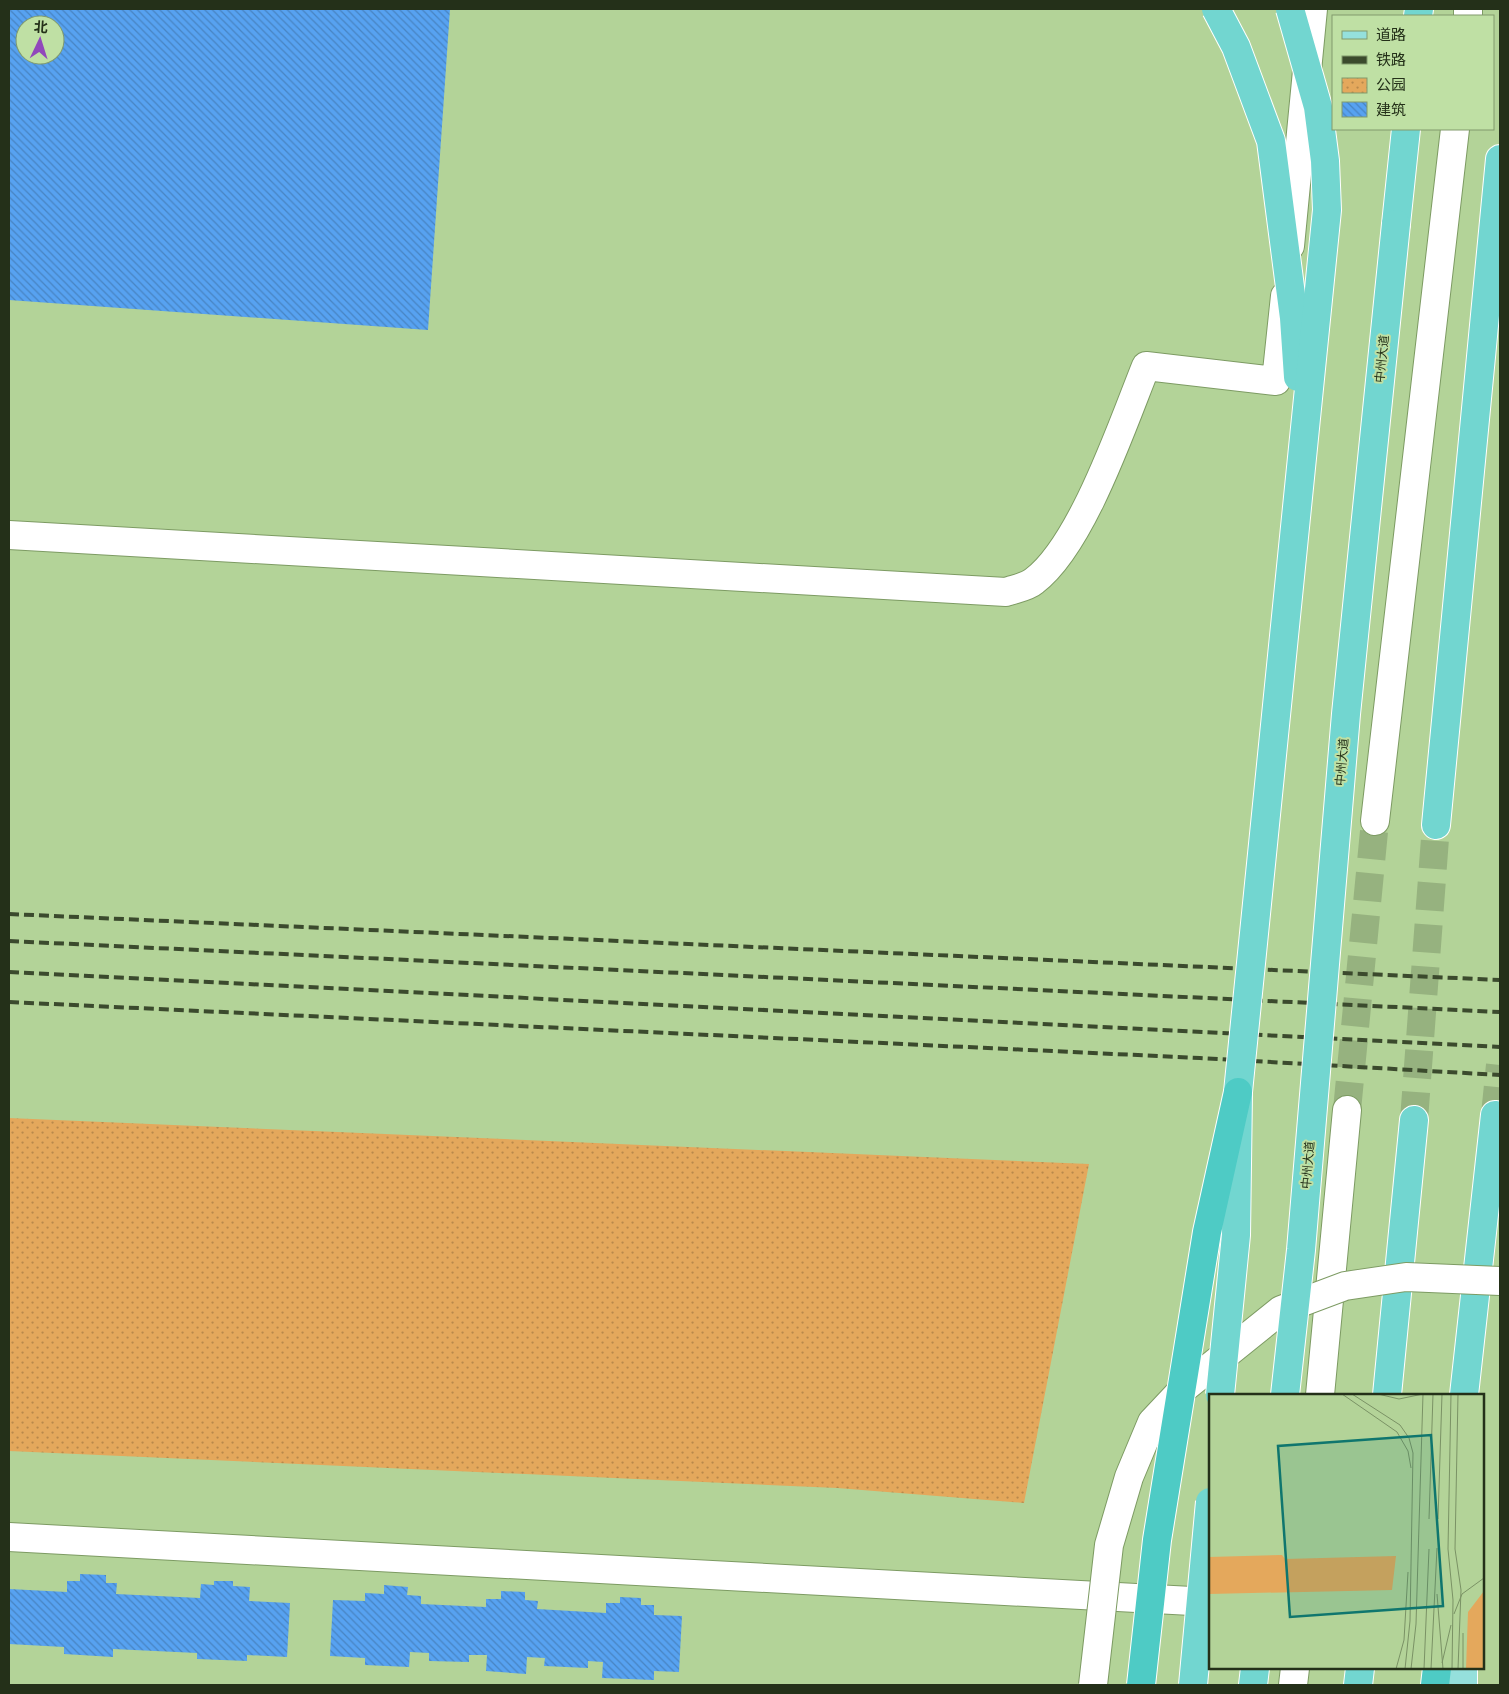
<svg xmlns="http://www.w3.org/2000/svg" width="1509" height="1694" viewBox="0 0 1509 1694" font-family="'Varela Round','Noto Sans SC',sans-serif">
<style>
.park{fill:url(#park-dots)}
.building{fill:url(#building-back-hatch);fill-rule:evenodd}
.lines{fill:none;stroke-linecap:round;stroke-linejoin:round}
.tertiary-tunnel{stroke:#96b27f;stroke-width:28;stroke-dasharray:28 14;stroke-linecap:butt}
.trunk-tunnel{stroke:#96b27f;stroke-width:28;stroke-dasharray:28 14;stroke-linecap:butt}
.minor-casing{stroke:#7d9b63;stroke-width:30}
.tertiary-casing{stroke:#7d9b63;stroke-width:30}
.primary-casing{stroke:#fff;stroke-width:30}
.trunk-casing{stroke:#fff;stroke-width:30}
.motorway-casing{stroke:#fff;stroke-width:30}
.minor{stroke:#fff;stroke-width:28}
.tertiary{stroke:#fff;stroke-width:28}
.primary{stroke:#95e0dc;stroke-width:28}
.trunk{stroke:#72d6d0;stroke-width:28}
.motorway{stroke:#4ecbc5;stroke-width:28}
.rail{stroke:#3b4a2d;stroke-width:4;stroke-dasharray:10 5;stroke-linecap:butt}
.tertiary-bridge-casing{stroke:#7d9b63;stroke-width:30;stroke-linecap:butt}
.trunk-bridge-casing{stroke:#fff;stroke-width:30;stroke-linecap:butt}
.motorway-bridge-casing{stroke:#fff;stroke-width:30;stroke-linecap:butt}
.tertiary-bridge{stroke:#fff;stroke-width:28}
.trunk-bridge{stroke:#72d6d0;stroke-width:28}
.motorway-bridge{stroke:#4ecbc5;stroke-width:28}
.labels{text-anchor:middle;stroke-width:4;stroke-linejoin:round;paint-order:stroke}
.street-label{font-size:12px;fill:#243019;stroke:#bfe0a4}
.inset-road{fill:none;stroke:#7a9265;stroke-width:1}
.view{fill:#0f766e;fill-opacity:0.15;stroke:#0f766e;stroke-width:2.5}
.inset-edge{fill:none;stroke:#243019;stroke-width:2.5}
</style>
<defs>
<pattern id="park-dots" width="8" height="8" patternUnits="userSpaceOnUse" patternTransform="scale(1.25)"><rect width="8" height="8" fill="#e4a85c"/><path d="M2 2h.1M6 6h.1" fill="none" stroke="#b9894b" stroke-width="1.8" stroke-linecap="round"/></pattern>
<pattern id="building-back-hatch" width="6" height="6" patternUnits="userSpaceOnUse" patternTransform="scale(1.25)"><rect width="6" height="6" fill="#57a2f1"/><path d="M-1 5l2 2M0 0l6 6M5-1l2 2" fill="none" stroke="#4884c2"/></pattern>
</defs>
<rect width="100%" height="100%" fill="#b3d398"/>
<!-- park -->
<path class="park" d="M9,1118L1089,1164L1024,1503L837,1488L9,1451Z"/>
<!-- building -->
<g class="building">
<path d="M9,9H450L428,330L9,300ZM25,25H55V55H25Z"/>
<path d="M80,1574L106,1575V1583H117L116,1594L200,1598L201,1584L214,1585V1581H233V1586L250,1587L249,1601L290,1603L287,1657L247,1655V1661L197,1659V1653L113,1649V1657L64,1654V1647L9,1644V1589L67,1592V1581H80Z"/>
<path d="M384,1585L408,1587L407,1595L421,1596V1604L486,1607V1599H501V1591L525,1592V1600L538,1601L537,1609L606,1613V1603H620V1597L641,1598V1605H654V1615L682,1616L679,1672L654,1671V1680L602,1678L603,1662L588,1661V1668L544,1666L545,1658L527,1657L526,1674L486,1671L487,1655H469V1662L429,1661V1653L410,1652L409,1667L365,1665V1658L330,1656L333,1600L365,1601V1593L384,1594Z"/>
</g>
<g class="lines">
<!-- tertiary-tunnel -->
<path class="tertiary-tunnel" d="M1347,1110L1375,821"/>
<!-- trunk-tunnel -->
<g class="trunk-tunnel">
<path d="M1495,1115L1500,1065"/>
<path d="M1414,1120L1436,825"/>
</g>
<!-- minor casing -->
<g class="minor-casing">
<g id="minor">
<path d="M1290,246L1313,9"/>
<path d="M9,535L1006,592C1014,589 1027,587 1034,581C1082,545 1123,423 1146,366L1276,381L1285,296"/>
<path d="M9,1537L1210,1602"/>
</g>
</g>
<!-- tertiary casing -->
<g class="tertiary-casing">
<g id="tertiary">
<path d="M1468,16V9"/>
<path d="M1375,821L1455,129"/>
<path d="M1320,1395L1347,1110"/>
<path d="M1293,1685L1295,1668"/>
</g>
</g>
<!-- primary casing -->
<g class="primary-casing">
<path id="primary" d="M1463,1668V1685"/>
</g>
<!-- trunk casing -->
<g class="trunk-casing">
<g id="trunk">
<path d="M1418,16L1419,9"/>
<path d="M1396,224L1406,129"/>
<path d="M1436,825L1500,159"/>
<path d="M1387,1395L1414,1120"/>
<path d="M1464,1395L1495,1115"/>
<path d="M1253,1685L1255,1668"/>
<path d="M1358,1685L1360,1668"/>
</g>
</g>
<!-- motorway casing -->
<g class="motorway-casing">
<path id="motorway" d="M1435,1685L1437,1668"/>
</g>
<!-- minor -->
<use href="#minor" class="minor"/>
<!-- tertiary -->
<use href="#tertiary" class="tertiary"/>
<!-- primary -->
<use href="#primary" class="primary"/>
<!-- trunk -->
<use href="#trunk" class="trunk"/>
<!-- motorway -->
<use href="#motorway" class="motorway"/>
<!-- rail -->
<g class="rail">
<path d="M9,914L1500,980"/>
<path d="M9,941L1500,1012"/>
<path d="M9,972L1500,1047"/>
<path d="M9,1002L1200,1058L1500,1075"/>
</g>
<!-- tertiary-bridge casing -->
<g class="tertiary-bridge-casing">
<path id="tertiary-bridge" d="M1093,1685L1109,1545L1129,1477L1152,1422L1184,1388L1281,1310L1345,1286L1406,1277L1500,1281"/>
</g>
<!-- trunk-bridge casing -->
<g class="trunk-bridge-casing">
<g id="trunk-bridge">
<path d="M1216,9L1236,47L1271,141L1294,318L1298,377"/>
<path d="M1220,1395L1236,1235L1238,1092L1327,210L1325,161L1318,107L1290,9"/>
<path d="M1285,1395L1301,1250L1346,714L1396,224"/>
<path d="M1193,1685L1210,1502"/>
</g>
</g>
<!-- motorway-bridge casing -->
<g class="motorway-bridge-casing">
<path id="motorway-bridge" d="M1141,1685L1157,1540L1207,1232L1238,1092"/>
</g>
<!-- tertiary-bridge -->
<use href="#tertiary-bridge" class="tertiary-bridge"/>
<!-- trunk-bridge -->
<use href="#trunk-bridge" class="trunk-bridge"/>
<!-- motorway-bridge -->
<use href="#motorway-bridge" class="motorway-bridge"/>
</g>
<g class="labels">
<!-- street labels -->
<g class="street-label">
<text transform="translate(1382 359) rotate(-84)" y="4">中州大道</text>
<text transform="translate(1342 762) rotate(-85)" y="4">中州大道</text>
<text transform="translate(1308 1165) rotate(-85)" y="4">中州大道</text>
</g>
</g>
<!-- overview -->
<g transform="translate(1209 1394)">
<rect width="275" height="275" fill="#b3d398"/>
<path d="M73,161L76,165L187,162L183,196L0,200V163ZM275,197V275H257L259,218Z" fill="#e4a85c"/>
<path class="inset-road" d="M133,0L188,38L199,57L202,74M143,0L191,31L200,44L204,59L201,227L196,275M169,0L190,5L214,0M242,0L239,155L244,206L243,275M249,0L246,155L252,196L249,275M220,125L224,0M229,125L233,0M228,200L234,275M245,220L253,200L275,184M254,239V275M233,269L242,231M187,275L195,246L199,178M202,275L207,230L214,0M215,275L220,155M222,275L228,154"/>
<path class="view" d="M222,41L234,212L81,223L69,52Z"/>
<rect width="275" height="275" class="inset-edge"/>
</g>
<!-- border -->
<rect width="1509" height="1694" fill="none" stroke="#243019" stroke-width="20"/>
<!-- legend -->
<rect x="1332" y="15" width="162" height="115" fill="#bfe0a4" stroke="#819a6c"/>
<rect x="1342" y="31" width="25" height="8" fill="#95e0dc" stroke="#819a6c"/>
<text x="1376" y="40" font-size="15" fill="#243019">道路</text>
<rect x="1342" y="56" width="25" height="8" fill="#3b4a2d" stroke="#819a6c"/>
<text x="1376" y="65" font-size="15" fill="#243019">铁路</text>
<rect x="1342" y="78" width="25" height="15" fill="url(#park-dots)" stroke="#819a6c"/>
<text x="1376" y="90" font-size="15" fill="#243019">公园</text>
<rect x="1342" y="102" width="25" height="15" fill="url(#building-back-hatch)" stroke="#819a6c"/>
<text x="1376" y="115" font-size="15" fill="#243019">建筑</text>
<!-- north arrow -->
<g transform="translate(40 40) rotate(4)"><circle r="24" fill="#bfe0a4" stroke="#819a6c"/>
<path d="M0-4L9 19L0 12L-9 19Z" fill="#9148bb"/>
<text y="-8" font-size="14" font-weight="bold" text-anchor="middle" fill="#243019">北</text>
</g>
</svg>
